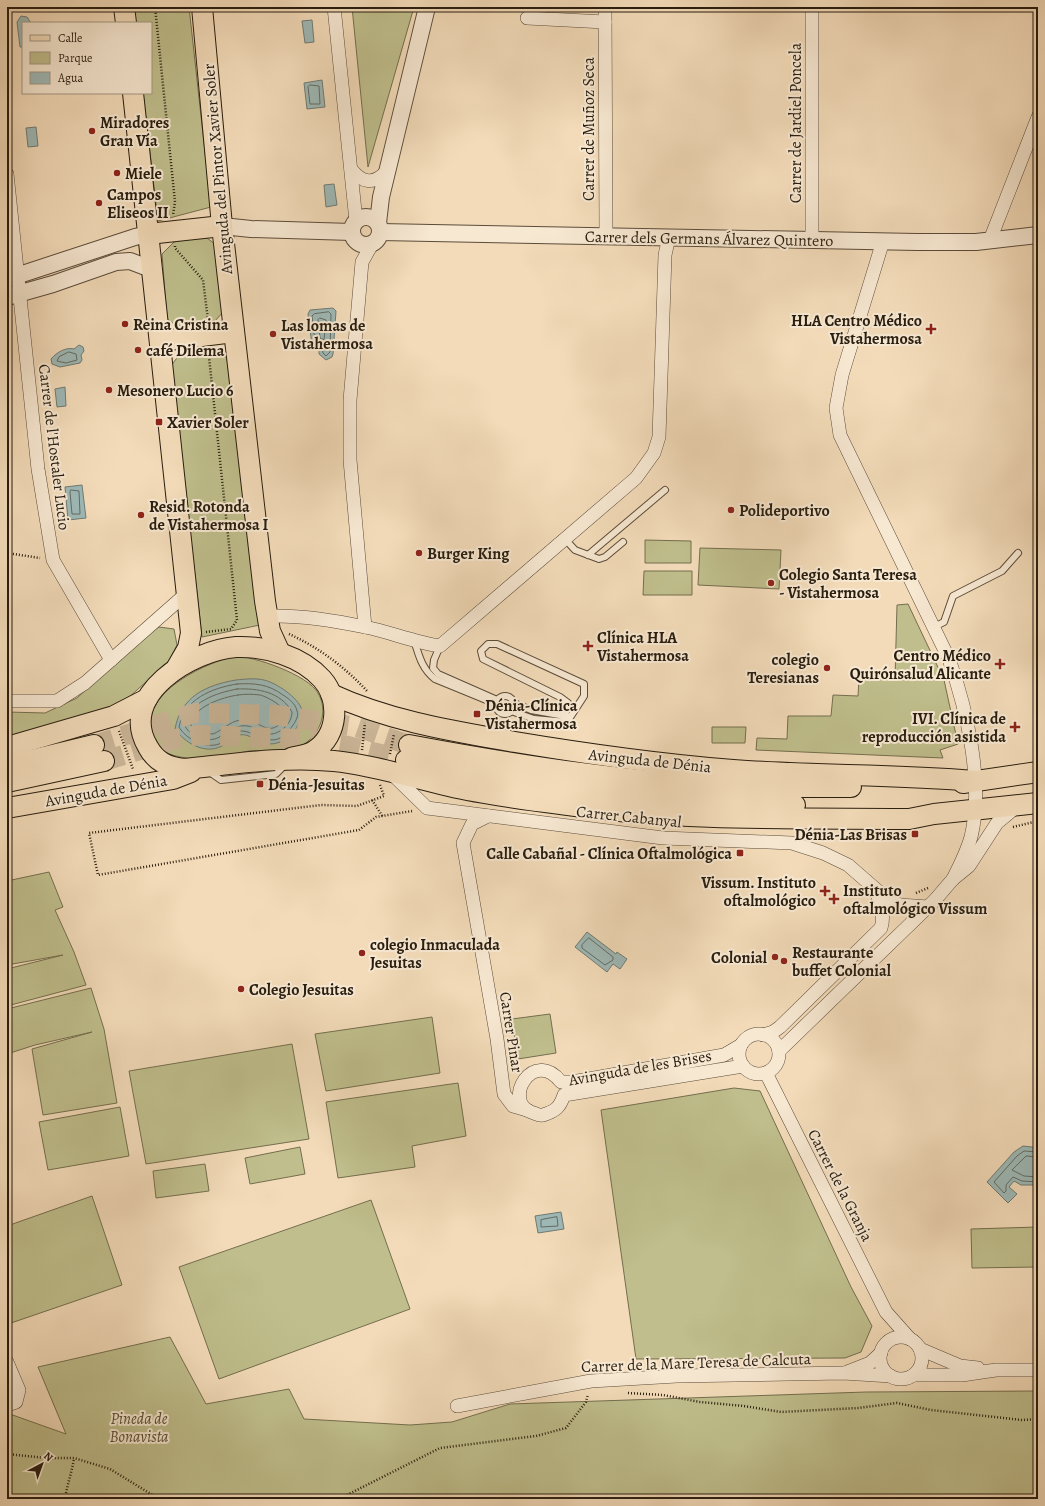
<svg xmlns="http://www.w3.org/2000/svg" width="1045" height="1506" viewBox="0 0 1045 1506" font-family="Alegreya,serif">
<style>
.green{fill:#bfbe8c;stroke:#746e4e}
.water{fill:#9eb9b7;stroke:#6f7b74}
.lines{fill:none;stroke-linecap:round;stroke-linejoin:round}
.shore{stroke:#636b63;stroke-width:1}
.primary-tunnel{stroke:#cab597;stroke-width:20;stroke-dasharray:20 10;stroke-linecap:butt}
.service-casing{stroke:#5b4c3a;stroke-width:8}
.minor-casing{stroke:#5b4c3a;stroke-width:14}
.tertiary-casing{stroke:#5b4c3a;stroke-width:18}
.primary-casing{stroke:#281d0f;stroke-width:22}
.path{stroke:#281d0f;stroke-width:2.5;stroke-dasharray:1 2;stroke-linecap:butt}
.service{stroke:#f7e8d2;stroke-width:6}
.minor{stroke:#f7e8d2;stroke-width:13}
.tertiary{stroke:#f7e8d2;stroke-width:16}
.primary{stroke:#f3dbb9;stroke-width:20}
.poi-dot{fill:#8f2418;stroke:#f7e8d2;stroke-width:1.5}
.labels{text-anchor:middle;stroke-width:4;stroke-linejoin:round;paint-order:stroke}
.poi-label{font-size:16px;font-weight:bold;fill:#281d0f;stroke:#f7e8d2;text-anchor:start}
.street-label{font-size:16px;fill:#281d0f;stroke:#f7e8d2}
.park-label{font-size:16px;font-style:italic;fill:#554d34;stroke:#f7e8d2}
</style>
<rect width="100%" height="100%" fill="#f3dbb9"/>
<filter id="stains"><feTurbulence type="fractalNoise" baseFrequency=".005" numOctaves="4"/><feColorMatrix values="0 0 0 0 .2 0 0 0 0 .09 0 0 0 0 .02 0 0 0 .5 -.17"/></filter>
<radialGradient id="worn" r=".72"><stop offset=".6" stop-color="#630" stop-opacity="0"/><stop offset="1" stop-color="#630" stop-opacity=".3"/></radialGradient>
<!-- green -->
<g class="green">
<path d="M134,7H189L211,207L158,221L143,93H151V23H136Z"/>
<path d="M352,7H414L368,167Z"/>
<path d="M203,235L215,244L223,312L215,321L177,326L167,319L162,254L174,242Z"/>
<path d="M215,347L227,358L260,625L202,637L171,366L179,355Z"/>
<path d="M645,540L691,541V563H645Z"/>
<path d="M700,548L781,550L779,589L698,585Z"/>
<path d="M644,571H692V595H643Z"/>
<path d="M908,604L944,680L958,744L940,750L943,758L756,750L757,738L787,739L788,716H831L833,695L858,696L859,679H895L897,605Z"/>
<path d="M159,627L174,629L177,645L169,661L127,699L96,719L7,736V712L45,713L77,698L142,638Z"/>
<path d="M234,656C254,656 308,675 318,693C332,717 314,745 289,751C276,754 262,749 249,751C235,754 205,761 192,759C175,756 158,755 153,734C152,731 150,726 150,722C153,687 205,664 234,656Z"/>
<path d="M712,727H746L745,743H712Z"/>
<path d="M49,872L63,907L55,910L74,952L86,985L7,1006V969L63,955L7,965V881Z"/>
<path d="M91,988L104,1029L117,1103L43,1115L32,1049L92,1032L35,1045L7,1054V1009Z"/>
<path d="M550,1014L556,1053L518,1059L512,1019Z"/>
<path d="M432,1017L440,1073L326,1091L315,1034Z"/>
<path d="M292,1044L309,1139L146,1164L129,1071Z"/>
<path d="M458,1083L466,1136L412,1146L415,1167L338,1178L326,1102Z"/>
<path d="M734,1088L760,1091L851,1287L872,1326L861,1352L845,1358L636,1359L601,1110Z"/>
<path d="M120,1107L129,1156L48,1170L39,1122Z"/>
<path d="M300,1147L305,1174L250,1184L245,1158Z"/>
<path d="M205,1164L209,1191L156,1198L153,1171Z"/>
<path d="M92,1196L122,1285L11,1323L7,1311V1226Z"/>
<path d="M371,1200L410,1309L219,1379L179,1267Z"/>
<path d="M1038,1227V1267L972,1268L971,1229Z"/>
<path d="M170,1337L206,1404L289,1389L304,1419L410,1425L452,1422L510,1404L866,1392L1038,1391V1499H7V1413L66,1434L38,1367Z"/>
</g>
<!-- water -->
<g class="water">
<path d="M21,16L27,17L31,23H23V47H20L17,22Z"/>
<path d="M312,20L314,42L305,43L302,21Z"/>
<path d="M322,80L325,107L307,109L304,83Z"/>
<path d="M36,127L38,146L28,147L26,128Z"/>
<path d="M334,184L337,205L326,207L324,185Z"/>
<path d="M333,308L336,311L333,354L332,357L326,360L319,354V348L312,345L308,314L310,310Z"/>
<path d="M79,345L83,347L84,351L81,355L82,360L80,363L60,367L52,364L51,359C57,352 66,347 74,349Z"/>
<path d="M65,387L66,406L57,407L55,389Z"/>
<path d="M82,485L86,518L68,520L65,487Z"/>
<path d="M236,680C245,679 255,678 264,680C276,683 298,697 302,710C304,721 292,735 284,740C264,752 252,732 240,735C234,737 228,743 222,746C205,755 185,743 175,729C181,696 207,685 236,680Z"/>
<path d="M587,932L616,954L617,952L627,959L620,969L613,964L607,972L575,947Z"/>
<path d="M1023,1146L1032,1147L1038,1149V1185H1021L1014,1181L1009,1187L1017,1194L1008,1203L987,1182L1014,1152Z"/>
<path d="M561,1212L564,1229L538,1233L535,1216Z"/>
</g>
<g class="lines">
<!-- shore -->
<g class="shore">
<path d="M310,85L319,86L320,104H310L308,87Z"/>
<path d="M329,312L331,314L330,352L326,356L323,353L322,346L315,342L312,316L314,314Z"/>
<path d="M320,318L326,320L324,340L320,338L318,320Z"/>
<path d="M69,352L76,354L77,360L66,363L57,361L59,357Z"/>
<path d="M71,490L79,491L80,514H72L70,492Z"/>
<path d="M237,684C255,683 268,684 283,695C288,698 296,704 297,711C299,715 296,721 293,725C272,758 254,725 236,732C230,735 225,741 219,744C205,749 186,739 179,727C184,699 212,688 237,684Z"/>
<path d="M237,689C258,688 281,692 292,712C292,718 289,724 284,728C265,744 258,723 241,726C223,729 220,746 199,737C193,735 188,732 185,726C188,702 216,693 237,689Z"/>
<path d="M238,695C245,694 253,694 260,695C268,697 286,707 286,716C269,743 260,717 240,720C229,722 223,730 213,734L204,733L191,726C191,707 223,697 238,695Z"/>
<path d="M589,938L613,957V960L605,965L582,948V945Z"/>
<path d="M1038,1152L1024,1151L1017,1156L994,1182L1004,1193L1006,1191V1185L1013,1177L1022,1181L1038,1182"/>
<path d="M1038,1157L1026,1156L1012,1170L1024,1176L1038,1177"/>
<path d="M557,1217L558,1226L541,1227V1220Z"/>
</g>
<!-- primary-tunnel -->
<g class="primary-tunnel">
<path d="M94,745L195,713L276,715L357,727L409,745"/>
<path d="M104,761L176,739L198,735L303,739L348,746L406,760"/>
</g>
<!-- service casing -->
<g class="service-casing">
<g id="service">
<path d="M564,538L575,550L599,559L605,557L623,542"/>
<path d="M588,555L665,490"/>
<path d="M934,627L944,622L953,596L1002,571L1018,553"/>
<path d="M414,640C419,656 422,669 435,679L496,704"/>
<path d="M440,646L434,660L433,668L438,674L497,700"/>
<circle cx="505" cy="705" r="9"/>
<path d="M511,711L534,719L567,722L584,696V684L497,644H488L481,651L483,659L560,697L568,703L565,716L531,710L514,703"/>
<path d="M208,771L221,780L276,774L285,765"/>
</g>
</g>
<!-- minor casing -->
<g class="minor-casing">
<g id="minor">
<path d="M334,7L356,221"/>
<path d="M605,7L606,235"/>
<path d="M527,18L605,22"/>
<path d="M351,169C362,183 373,185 386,172"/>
<path d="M7,174L38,469L53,560L111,660"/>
<path d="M812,240V7"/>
<path d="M990,240L1038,117"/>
<path d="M883,241L842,375L836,408L840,435L949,659C967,710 984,784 971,837C967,852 960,865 953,879"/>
<path d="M268,616C300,615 333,620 365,627C390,632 414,642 440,646L636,478L654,453L659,437L665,255L669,237"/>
<path d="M365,627L350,460V400L362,262L372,244"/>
<path d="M7,701H57L85,683L187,593"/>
<path d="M390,772L427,808L663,838L792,843L823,853L848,865L887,899L900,905L928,907"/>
<path d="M488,816L472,824L463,843L497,1039L504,1094L513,1106L527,1110"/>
<circle cx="759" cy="1054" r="20"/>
<path d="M763,1035L773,1032L780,1027L881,928C885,915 881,902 875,890"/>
<path d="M741,1045L724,1055L572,1082H561C533,1047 502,1101 531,1112C535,1113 539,1116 543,1115C556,1111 560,1107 564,1095L743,1066"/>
<path d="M779,1051L935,900L953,879L969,866L997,823L1016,807"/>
<path d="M766,1073L886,1312L910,1339"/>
<circle cx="901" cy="1358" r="21"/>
<path d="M920,1349L960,1366L978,1368"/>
<path d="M7,1362L19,1390L16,1402L7,1405"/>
<path d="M847,1372L870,1363L881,1353"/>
<path d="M914,1375H962L996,1370H1038"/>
<path d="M457,1406L591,1381L677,1376L843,1373L891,1376"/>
</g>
</g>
<!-- tertiary casing -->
<g class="tertiary-casing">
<g id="tertiary">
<circle cx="366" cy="231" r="14"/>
<path d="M378,223L381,197L427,7"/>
<path d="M222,226L251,229L352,232"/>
<path d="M380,232L917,242H976L1038,235"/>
<path d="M7,279L135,237L148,234"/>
<path d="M7,297L53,284L116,262L130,261L151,269"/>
</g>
</g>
<!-- primary casing -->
<g class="primary-casing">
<g id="primary">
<path d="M124,7L126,23"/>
<path d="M202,7L222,226L265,601L270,631L280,653"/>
<path d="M133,93L191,633L188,648L177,667"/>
<path d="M148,234L222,226"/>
<path d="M161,341L234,332"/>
<path d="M331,694C389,721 453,731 515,742C587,754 660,764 733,770C814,776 895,774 976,781"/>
<path d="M409,745C505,763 603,779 700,785C750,788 801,787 851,787"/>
<path d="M7,747L114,716L147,699"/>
<path d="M291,758C299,756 308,755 314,751C339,735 340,699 322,679C301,656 266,646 236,647C192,650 117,695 148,747C156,762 168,767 184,769C234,764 284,756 334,761C373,765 410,777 449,786C487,795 529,800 568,805C681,821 795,818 909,819L934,814L1038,803"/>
<path d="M406,760C505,779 606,795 707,802C736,804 766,804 795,805"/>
<path d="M7,766L94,745"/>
<path d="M7,782L104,761"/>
<path d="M963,783L1038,772"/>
<path d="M7,808L173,779L191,772"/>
</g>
</g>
<!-- path -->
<g class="path">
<path d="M155,7L175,202L173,215"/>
<path d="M175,246V248L203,280L208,320"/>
<path d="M7,553L40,558"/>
<path d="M206,632L231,629L237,620L209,357L214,350"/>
<path d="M289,634C318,647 345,667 367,691"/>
<path d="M119,731L133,769"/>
<path d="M362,750L365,723"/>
<path d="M390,754L394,734"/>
<path d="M380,785L384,796L357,806L321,805L89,833L98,875L359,830L376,817L412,811"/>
<path d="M372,800L383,817"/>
<path d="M1013,827L1038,821"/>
<path d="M916,893L928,888"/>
<path d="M628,1393L663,1395L700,1402L744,1406L781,1412L858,1408L897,1403L931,1410L1022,1420L1038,1419"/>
<path d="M7,1454L46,1458H74L110,1469L159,1499"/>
<path d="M65,1499C67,1485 72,1472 74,1458"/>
<path d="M339,1499L440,1448L536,1436L566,1428L586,1402L588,1394"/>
</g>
<!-- service -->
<use href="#service" class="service"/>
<!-- minor -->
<use href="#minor" class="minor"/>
<!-- tertiary -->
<use href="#tertiary" class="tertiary"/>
<!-- primary -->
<use href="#primary" class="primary"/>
</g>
<!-- markers -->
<g class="poi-dot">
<circle cx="92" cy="131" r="4"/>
<circle cx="117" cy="173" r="4"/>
<circle cx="99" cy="203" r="4"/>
<circle cx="125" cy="324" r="4"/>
<path d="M929 323h4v4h4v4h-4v4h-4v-4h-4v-4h4z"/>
<circle cx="273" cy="334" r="4"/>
<circle cx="138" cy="350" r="4"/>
<circle cx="109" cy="390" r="4"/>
<rect x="155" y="418" width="8" height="8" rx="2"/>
<circle cx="731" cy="510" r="4"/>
<circle cx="141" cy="515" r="4"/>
<circle cx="419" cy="553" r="4"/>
<circle cx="771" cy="583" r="4"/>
<path d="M586 640h4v4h4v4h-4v4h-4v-4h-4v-4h4z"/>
<path d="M998 658h4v4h4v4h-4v4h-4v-4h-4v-4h4z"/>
<circle cx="827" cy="668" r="4"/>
<rect x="473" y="710" width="8" height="8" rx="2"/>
<path d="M1013 721h4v4h4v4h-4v4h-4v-4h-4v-4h4z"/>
<rect x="256" y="780" width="8" height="8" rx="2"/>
<rect x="911" y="830" width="8" height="8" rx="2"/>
<rect x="736" y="849" width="8" height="8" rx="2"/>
<path d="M823 885h4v4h4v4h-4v4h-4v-4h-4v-4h4z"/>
<path d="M832 893h4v4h4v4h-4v4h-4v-4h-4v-4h4z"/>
<circle cx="362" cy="953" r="4"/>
<circle cx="775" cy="957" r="4"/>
<circle cx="784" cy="961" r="4"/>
<circle cx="241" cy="989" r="4"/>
</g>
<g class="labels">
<!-- poi labels -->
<g class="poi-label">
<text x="100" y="128">Miradores<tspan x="100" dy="18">Gran Vía</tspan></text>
<text x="125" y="179">Miele</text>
<text x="107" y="200">Campos<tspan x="107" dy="18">Eliseos II</tspan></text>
<text x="922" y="326" text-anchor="end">HLA Centro Médico<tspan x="922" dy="18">Vistahermosa</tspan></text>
<text x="133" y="330">Reina Cristina</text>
<text x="281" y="331">Las lomas de<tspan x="281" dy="18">Vistahermosa</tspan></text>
<text x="146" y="356">café Dilema</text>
<text x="117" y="396">Mesonero Lucio 6</text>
<text x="167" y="428">Xavier Soler</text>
<text x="149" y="512">Resid. Rotonda<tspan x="149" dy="18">de Vistahermosa I</tspan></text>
<text x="739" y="516">Polideportivo</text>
<text x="427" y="559">Burger King</text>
<text x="779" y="580">Colegio Santa Teresa<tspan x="779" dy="18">- Vistahermosa</tspan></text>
<text x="597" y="643">Clínica HLA<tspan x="597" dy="18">Vistahermosa</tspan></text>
<text x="991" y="661" text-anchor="end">Centro Médico<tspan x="991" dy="18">Quirónsalud Alicante</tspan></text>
<text x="819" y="665" text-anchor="end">colegio<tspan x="819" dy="18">Teresianas</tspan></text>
<text x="485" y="711">Dénia-Clínica<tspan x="485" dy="18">Vistahermosa</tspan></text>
<text x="1006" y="724" text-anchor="end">IVI. Clínica de<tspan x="1006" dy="18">reproducción asistida</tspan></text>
<text x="268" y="790">Dénia-Jesuitas</text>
<text x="907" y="840" text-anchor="end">Dénia-Las Brisas</text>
<text x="732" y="859" text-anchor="end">Calle Cabañal - Clínica Oftalmológica</text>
<text x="816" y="888" text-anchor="end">Vissum. Instituto<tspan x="816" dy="18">oftalmológico</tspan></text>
<text x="843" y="896">Instituto<tspan x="843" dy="18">oftalmológico Vissum</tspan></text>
<text x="370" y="950">colegio Inmaculada<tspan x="370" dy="18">Jesuitas</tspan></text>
<text x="792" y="958">Restaurante<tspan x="792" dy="18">buffet Colonial</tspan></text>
<text x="767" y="963" text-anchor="end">Colonial</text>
<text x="249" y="995">Colegio Jesuitas</text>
</g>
<!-- street labels -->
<g class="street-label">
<text transform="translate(795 123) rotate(-90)" y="6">Carrer de Jardiel Poncela</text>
<text transform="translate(588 129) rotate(-90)" y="6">Carrer de Muñoz Seca</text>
<text transform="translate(217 169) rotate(-95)" y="6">Avinguda del Pintor Xavier Soler</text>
<text transform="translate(709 238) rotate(1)" y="6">Carrer dels Germans Álvarez Quintero</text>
<text transform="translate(55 447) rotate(83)" y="6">Carrer de l'Hostaler Lucio</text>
<text transform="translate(650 760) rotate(6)" y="6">Avinguda de Dénia</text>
<text transform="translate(106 790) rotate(-10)" y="6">Avinguda de Dénia</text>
<text transform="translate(629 816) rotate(6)" y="6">Carrer Cabanyal</text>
<text transform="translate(512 1032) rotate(81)" y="6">Carrer Pinar</text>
<text transform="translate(640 1067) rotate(-10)" y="6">Avinguda de les Brises</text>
<text transform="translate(841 1185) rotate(63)" y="6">Carrer de la Granja</text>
<text transform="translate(696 1362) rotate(-2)" y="6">Carrer de la Mare Teresa de Calcuta</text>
</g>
<!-- park labels -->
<g class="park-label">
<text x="139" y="1424">Pineda de<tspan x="139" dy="18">Bonavista</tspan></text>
</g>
</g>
<!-- margin -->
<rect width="1045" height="1506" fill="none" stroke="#f3dbb9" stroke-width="24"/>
<rect x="8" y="8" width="1029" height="1490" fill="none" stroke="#281d0f" stroke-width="2"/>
<rect x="12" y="12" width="1021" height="1482" fill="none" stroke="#281d0f"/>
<!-- legend -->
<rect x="22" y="22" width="130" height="72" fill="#f7e8d2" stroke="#a49784"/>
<rect x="30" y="35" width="20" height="6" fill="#f3dbb9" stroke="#a49784"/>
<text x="58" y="42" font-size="12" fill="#281d0f">Calle</text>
<rect x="30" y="52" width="20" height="12" fill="#bfbe8c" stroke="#a49784"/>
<text x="58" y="62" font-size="12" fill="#281d0f">Parque</text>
<rect x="30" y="72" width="20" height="12" fill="#9eb9b7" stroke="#a49784"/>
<text x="58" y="82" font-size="12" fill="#281d0f">Agua</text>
<!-- north arrow -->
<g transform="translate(42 1464) rotate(41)" stroke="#f7e8d2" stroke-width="3" paint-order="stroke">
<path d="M0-3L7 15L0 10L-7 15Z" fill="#281d0f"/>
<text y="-6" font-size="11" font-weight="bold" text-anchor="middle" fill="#281d0f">N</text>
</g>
<rect width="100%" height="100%" filter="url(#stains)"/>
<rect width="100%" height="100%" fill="url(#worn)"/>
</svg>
